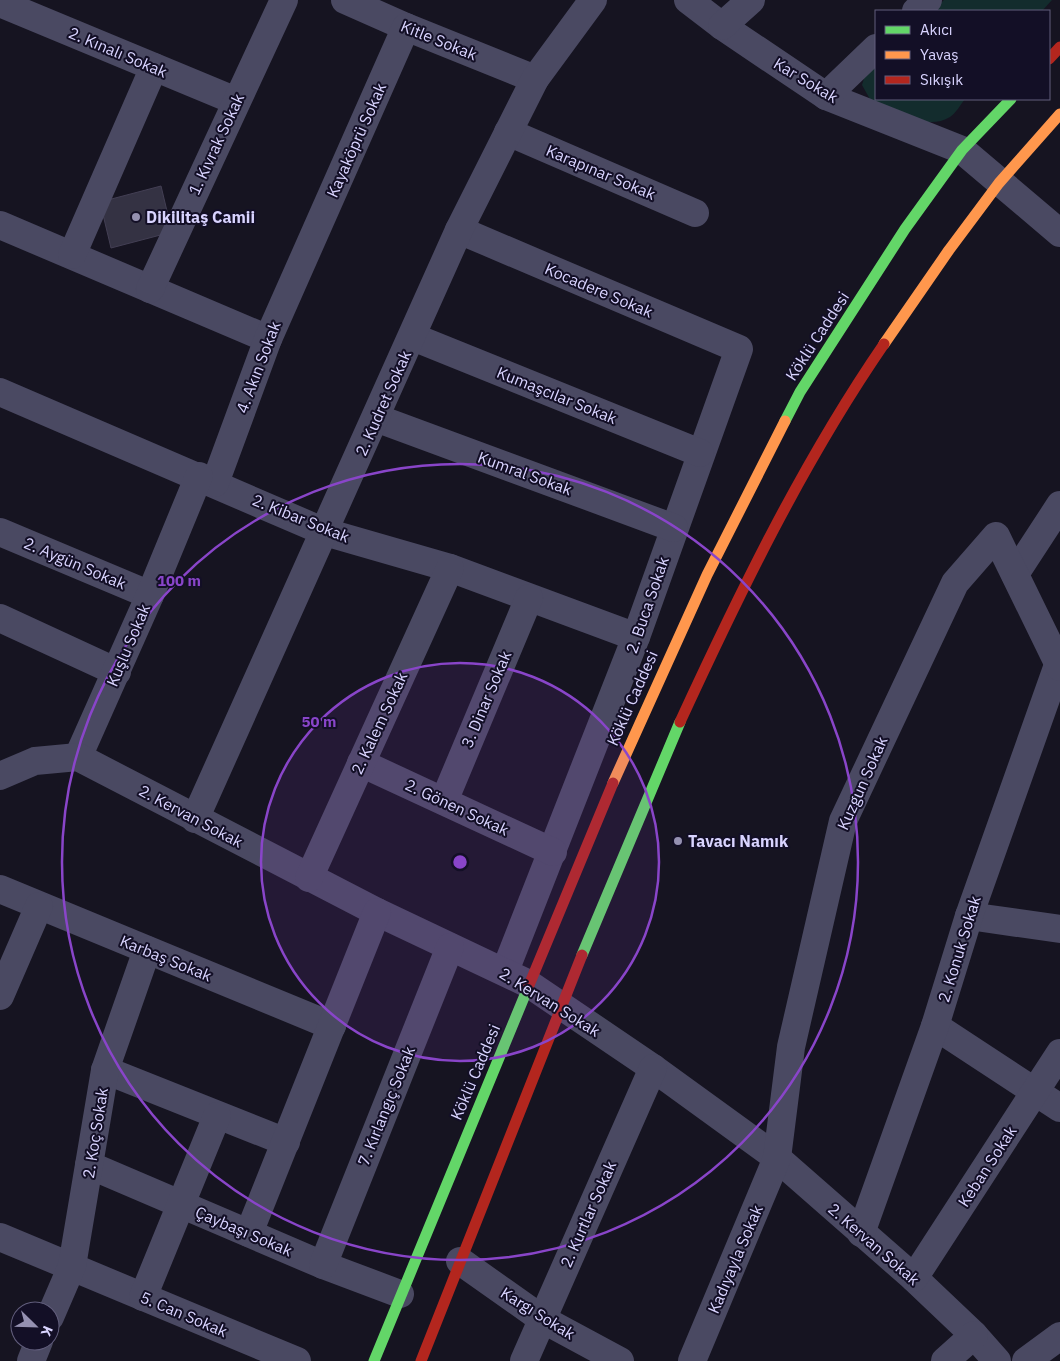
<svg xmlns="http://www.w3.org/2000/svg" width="1060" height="1361" viewBox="0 0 1060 1361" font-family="'IBM Plex Sans',sans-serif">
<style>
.green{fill:#132c2d}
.building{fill:#343243;stroke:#433f54}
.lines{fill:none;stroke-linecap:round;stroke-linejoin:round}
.street{stroke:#4a4962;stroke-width:28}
.fast{stroke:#63d668;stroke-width:11}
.slow{stroke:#ff974d;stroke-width:11}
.jam{stroke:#b3261e;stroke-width:11}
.ring{fill:none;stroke:#8945c9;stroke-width:2.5}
.poi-dot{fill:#9591b1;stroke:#130f26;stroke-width:2}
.labels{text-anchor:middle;stroke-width:4;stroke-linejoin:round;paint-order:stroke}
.street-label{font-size:16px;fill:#d9d4ff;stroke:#130f26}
.poi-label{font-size:16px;font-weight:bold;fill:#d9d4ff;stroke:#130f26;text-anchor:start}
.centre{fill:#8945c9;stroke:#130f26;stroke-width:2.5}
.ring-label{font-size:15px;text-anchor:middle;font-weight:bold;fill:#8945c9;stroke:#130f26;stroke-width:4;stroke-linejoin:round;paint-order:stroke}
</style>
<rect width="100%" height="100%" fill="#161421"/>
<!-- green -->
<g class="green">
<path d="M944,0H1052L1042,11H932Z"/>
<path d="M876,60V99H965C961,104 956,113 950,117C926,132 892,110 871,101L862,85L867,69Z"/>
</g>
<!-- building -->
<path class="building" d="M161,186L172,232L111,248L100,202Z"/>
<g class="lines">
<!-- street -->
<g class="street">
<path d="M345,0L406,27L535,79"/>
<path d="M688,0L722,26L826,96L962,150L1060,233"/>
<path d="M0,3L236,101"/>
<path d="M916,11L928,0"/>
<path d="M722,26L751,0"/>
<path d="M826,96L876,48"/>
<path d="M508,132L695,213"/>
<path d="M0,225L268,339"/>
<path d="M459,230L739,349L636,637L505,971"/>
<path d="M72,255L154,67"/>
<path d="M150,289L284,0"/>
<path d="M413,337L700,453"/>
<path d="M0,392L325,532L450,568L636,637"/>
<path d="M376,418L674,528"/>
<path d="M215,483L268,339L406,27"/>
<path d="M0,532L150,595"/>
<path d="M1015,574L1060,505"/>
<path d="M0,618L117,672"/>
<path d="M78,757L150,595L199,476"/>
<path d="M361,763L553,852"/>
<path d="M0,776L35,761L78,757L377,912L529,984L653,1068L777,1158L914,1278L974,1335L997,1361"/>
<path d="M444,801L529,598"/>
<path d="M195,819L459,230L535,79L593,0"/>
<path d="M309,878L450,568"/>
<path d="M0,889L332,1026"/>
<path d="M969,916L1060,929"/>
<path d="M0,996L39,906"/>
<path d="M935,1026L1060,1108"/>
<path d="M105,1070L286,1142"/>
<path d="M89,1165L323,1265L400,1294"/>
<path d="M249,1233L377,912"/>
<path d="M861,1233L935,1026L969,916L1058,665"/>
<path d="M0,1237L297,1361"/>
<path d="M460,1261L542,1319L620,1361"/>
<path d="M323,1265L450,947"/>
<path d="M914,1278L1060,1053"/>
<path d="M143,1297L217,1116"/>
<path d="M50,1317L72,1266L105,1070L147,950"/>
<path d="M31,1361L39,1341"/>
<path d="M524,1361L653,1068"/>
<path d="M692,1361L777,1158L791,1047L843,821L955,583L996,536L1060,667"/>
<path d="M945,1361L974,1335"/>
<path d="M1026,1361L1060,1336"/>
</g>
<!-- fast -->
<g class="fast">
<path d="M785,421L800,392L905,229L962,150L1011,99"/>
<path d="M582,955L680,722"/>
<path d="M374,1361L527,990"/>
</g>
<!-- slow -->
<g class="slow">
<path d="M884,344L949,250L999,183L1060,114"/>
<path d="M613,783L707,575L785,421"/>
</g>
<!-- jam -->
<g class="jam">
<path d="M1049,59L1060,47"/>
<path d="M680,722C740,592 803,462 884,344"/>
<path d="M527,990L613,783"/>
<path d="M421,1361L582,955"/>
</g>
</g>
<!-- distance rings -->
<circle cx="460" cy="862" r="199" fill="#8945c9" fill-opacity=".12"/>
<g class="ring">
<circle cx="460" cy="862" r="199"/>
<circle cx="460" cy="862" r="398"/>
</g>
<!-- markers -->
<g class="poi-dot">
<circle cx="136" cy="217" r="5"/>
<circle cx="678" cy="841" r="5"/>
</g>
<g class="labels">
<!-- street labels -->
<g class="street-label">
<text transform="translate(439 40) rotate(22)" y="6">Kitle Sokak</text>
<text transform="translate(118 52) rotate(23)" y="6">2. Kınalı Sokak</text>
<text transform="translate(806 80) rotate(31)" y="6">Kar Sokak</text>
<text transform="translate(356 140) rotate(-66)" y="6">Kayaköprü Sokak</text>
<text transform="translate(216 144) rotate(-65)" y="6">1. Kıvrak Sokak</text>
<text transform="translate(601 172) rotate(23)" y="6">Karapınar Sokak</text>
<text transform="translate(599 290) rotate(23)" y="6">Kocadere Sokak</text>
<text transform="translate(817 336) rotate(-57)" y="6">Köklü Caddesi</text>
<text transform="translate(258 367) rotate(-69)" y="6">4. Akın Sokak</text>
<text transform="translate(557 395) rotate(22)" y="6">Kumaşcılar Sokak</text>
<text transform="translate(383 403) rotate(-66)" y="6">2. Kudret Sokak</text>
<text transform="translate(525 473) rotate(20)" y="6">Kumral Sokak</text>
<text transform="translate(301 518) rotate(22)" y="6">2. Kibar Sokak</text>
<text transform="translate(75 563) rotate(23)" y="6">2. Aygün Sokak</text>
<text transform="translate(647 605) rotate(-71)" y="6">2. Buca Sokak</text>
<text transform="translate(128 645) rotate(-67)" y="6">Kuşlu Sokak</text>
<text transform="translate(632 698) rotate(-66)" y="6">Köklü Caddesi</text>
<text transform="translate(486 699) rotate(-67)" y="6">3. Dinar Sokak</text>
<text transform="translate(379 723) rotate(-65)" y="6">2. Kalem Sokak</text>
<text transform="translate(862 783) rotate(-66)" y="6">Kuzgun Sokak</text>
<text transform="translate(457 807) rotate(25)" y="6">2. Gönen Sokak</text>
<text transform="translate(191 816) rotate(28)" y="6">2. Kervan Sokak</text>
<text transform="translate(959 949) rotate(-73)" y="6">2. Konuk Sokak</text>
<text transform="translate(166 958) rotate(22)" y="6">Karbaş Sokak</text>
<text transform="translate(550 1002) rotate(32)" y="6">2. Kervan Sokak</text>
<text transform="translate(475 1072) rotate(-67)" y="6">Köklü Caddesi</text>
<text transform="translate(386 1106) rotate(-68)" y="6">7. Kırlangıç Sokak</text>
<text transform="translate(95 1133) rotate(-81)" y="6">2. Koç Sokak</text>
<text transform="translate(987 1166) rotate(-57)" y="6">Keban Sokak</text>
<text transform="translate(588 1214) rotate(-66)" y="6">2. Kurtlar Sokak</text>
<text transform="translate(244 1231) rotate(23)" y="6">Çaybaşı Sokak</text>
<text transform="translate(874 1244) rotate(41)" y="6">2. Kervan Sokak</text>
<text transform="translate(735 1259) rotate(-67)" y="6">Kadıyayla Sokak</text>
<text transform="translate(538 1313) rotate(32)" y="6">Kargı Sokak</text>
<text transform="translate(184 1314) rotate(23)" y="6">5. Can Sokak</text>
</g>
<!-- poi labels -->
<g class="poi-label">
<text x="146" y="223">Dikilitaş Camii</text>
<text x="688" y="847">Tavacı Namık</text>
</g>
</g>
<circle cx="460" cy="862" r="8" class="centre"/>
<g class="ring-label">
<text x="179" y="586">100 m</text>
<text x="319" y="727">50 m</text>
</g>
<!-- legend -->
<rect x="875" y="10" width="175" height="90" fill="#130f26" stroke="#625e7d"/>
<rect x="885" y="26" width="25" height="8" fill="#63d668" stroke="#625e7d"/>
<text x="920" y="35" font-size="15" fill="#d9d4ff">Akıcı</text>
<rect x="885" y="51" width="25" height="8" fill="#ff974d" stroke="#625e7d"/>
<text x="920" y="60" font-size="15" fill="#d9d4ff">Yavaş</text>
<rect x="885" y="76" width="25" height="8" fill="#b3261e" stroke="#625e7d"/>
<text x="920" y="85" font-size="15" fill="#d9d4ff">Sıkışık</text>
<!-- north arrow -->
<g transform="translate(35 1326) rotate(113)"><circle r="24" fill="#130f26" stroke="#625e7d"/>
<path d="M0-4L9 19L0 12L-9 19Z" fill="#9591b1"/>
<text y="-8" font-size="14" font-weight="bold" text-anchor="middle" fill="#d9d4ff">K</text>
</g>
</svg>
